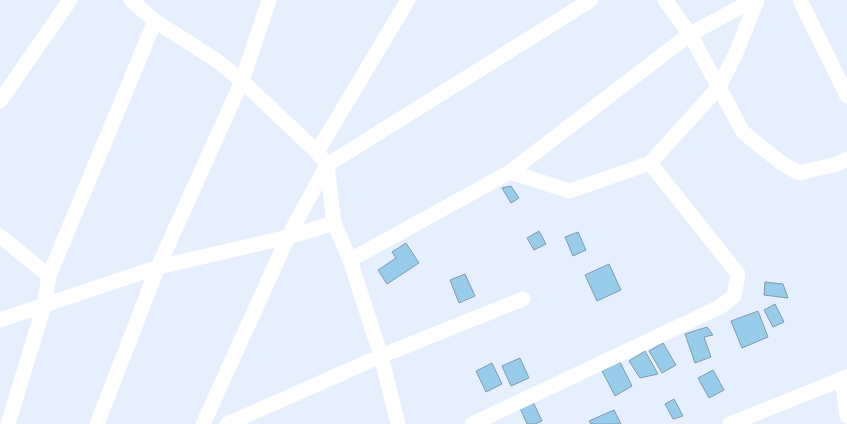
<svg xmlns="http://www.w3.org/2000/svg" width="847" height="424" viewBox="0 0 847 424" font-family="'Source Serif 4',serif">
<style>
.building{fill:#97cceb;stroke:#819baa}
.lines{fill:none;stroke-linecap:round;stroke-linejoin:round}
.street{stroke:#fff;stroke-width:15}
</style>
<rect width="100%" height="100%" fill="#e5effe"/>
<!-- building -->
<g class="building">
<path d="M511,186L519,198L511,203L502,188Z"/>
<path d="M539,231L546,244L534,250L527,238Z"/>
<path d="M578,232L586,250L573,256L565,237Z"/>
<path d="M406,243L419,263L387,284L378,270L396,258L392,252Z"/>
<path d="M609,264L621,290L597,301L585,275Z"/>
<path d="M465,274L475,296L459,303L450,280Z"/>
<path d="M765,282L783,284L788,298L764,295Z"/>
<path d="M775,304L784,322L773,327L764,310Z"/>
<path d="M758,311L768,337L742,348L731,321Z"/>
<path d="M707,327L713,335L704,337L711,357L695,363L685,334Z"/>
<path d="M663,343L676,365L662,373L649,351Z"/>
<path d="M645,351L658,374L640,378L629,361Z"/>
<path d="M520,358L529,378L511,386L502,366Z"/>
<path d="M620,362L632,386L615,396L602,371Z"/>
<path d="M492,363L502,384L486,392L476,371Z"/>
<path d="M713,370L724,390L709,398L698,378Z"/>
<path d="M674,399L683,416L673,419L665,404Z"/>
<path d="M533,402L542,421L535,424H527L520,408Z"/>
<path d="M614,410L621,424H591L589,421Z"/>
</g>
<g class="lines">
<!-- street -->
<g class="street">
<path d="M131,0L155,21L216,60L242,81L317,152L327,165L334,223L350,260L381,356L398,424"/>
<path d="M665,0L690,34L743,132L780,162L799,173L837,164L847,159"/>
<path d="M800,0L847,96"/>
<path d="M0,101L70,0"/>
<path d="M317,152L408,0"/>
<path d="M510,172L570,191L650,163L719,87L736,53L757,0"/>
<path d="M0,236L49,276"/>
<path d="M350,260L510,172L690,34L754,0"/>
<path d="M0,320L158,267L288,237L334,223"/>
<path d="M842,379L847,416"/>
<path d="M8,424L44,306L49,276L155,21"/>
<path d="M97,424L158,267L242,81L269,0"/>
<path d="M203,424L288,237L327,165L591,0"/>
<path d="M227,424L381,356L523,299"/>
<path d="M472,424L720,307L734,296L738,274L650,163"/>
<path d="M730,424L847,377"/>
</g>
</g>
</svg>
